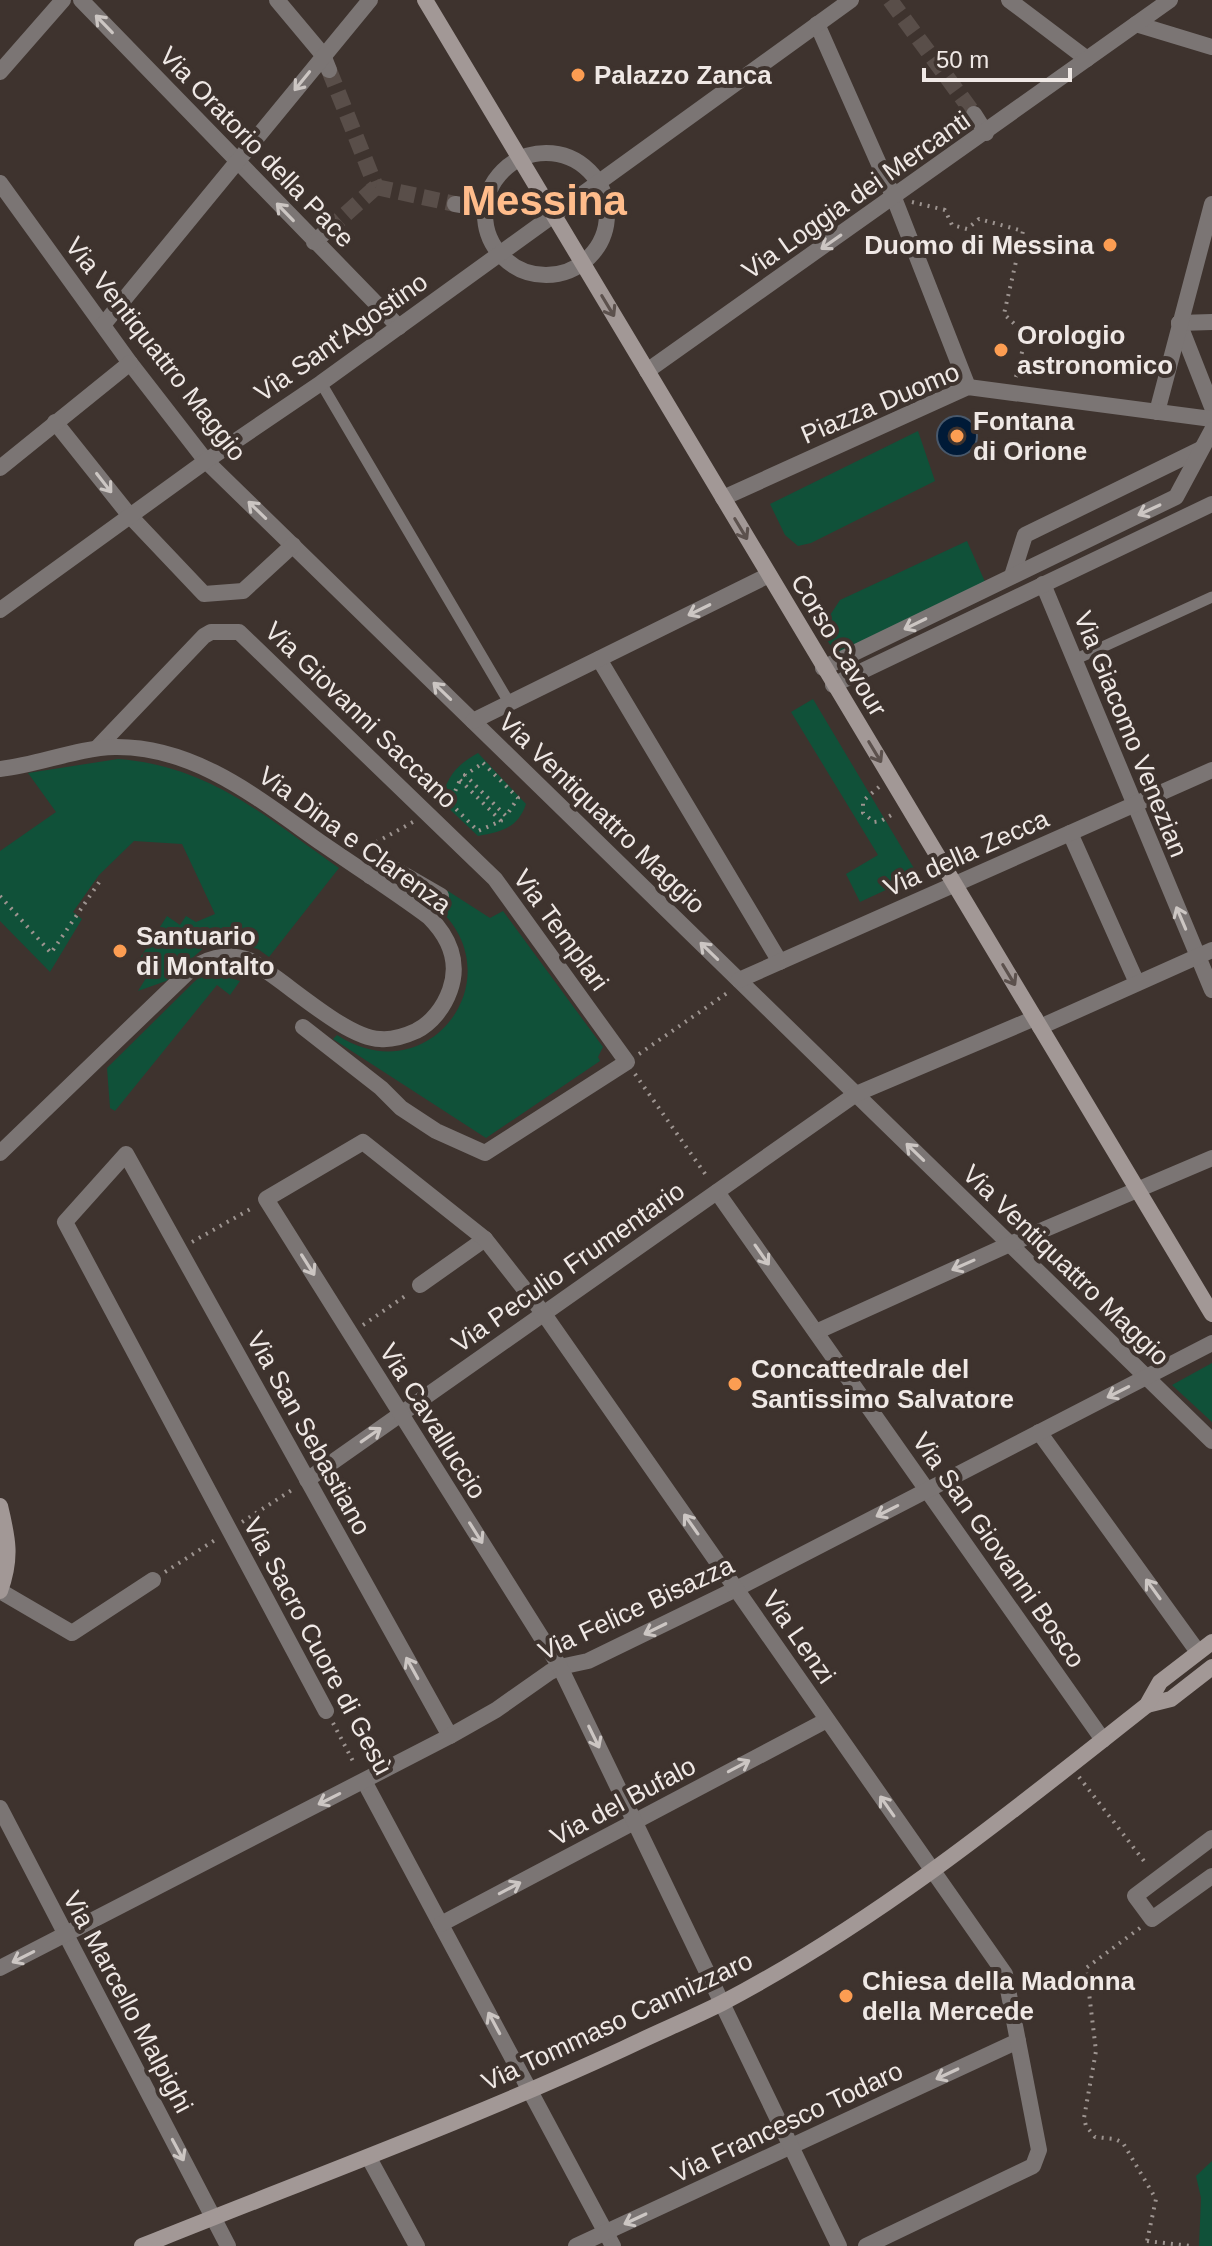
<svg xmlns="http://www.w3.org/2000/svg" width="1212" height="2246" viewBox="0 0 1212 2246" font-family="Arial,sans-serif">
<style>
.green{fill:#105139}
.water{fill:#001a37;stroke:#48586b;stroke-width:2}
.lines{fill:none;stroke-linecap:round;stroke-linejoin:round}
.street-tunnel{stroke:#594e49;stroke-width:16;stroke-dasharray:16 8;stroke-linecap:butt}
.path{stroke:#9d9490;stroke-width:4;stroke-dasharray:2 6;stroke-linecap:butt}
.lane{stroke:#7b7574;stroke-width:11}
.street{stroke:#7b7574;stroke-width:16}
.secondary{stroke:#a29896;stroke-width:16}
.oneway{stroke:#ccc6c3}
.oneway2{stroke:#5c514d}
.poi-dot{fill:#fc9d52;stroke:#3e332e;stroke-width:3}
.labels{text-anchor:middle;stroke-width:8;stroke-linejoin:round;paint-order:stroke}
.poi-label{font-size:26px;font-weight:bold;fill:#efe8e5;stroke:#3e332e;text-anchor:start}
.street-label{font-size:26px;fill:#efe8e5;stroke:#3e332e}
.town-label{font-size:42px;font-weight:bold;fill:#ffbc8b;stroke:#3e332e}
</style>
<rect width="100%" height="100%" fill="#3e332e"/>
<!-- green -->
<g class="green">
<path d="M918,431L935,481L811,543L798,546L785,535L770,504Z"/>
<path d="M967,541L986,584L837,657L821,629L840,600Z"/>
<path d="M813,699L918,875L860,902L846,874L878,855L791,712Z"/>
<path d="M478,753L526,804C518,828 501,832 478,836L441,801C447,777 456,765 478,753Z"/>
<path d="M118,759C210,766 266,817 339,868L269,957L258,949L232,942L206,946L166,981L138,991L153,967L140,958L167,916L180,925L186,916L196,922L215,914L182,844L134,841L99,875L73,912L82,919L50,972L0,921V851L56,812L28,773Z"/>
<path d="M448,891L490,918L503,911L603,1047L598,1057L600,1061L486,1138L333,1039L337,1035C431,1096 519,972 432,903Z"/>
<path d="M215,973L240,981L230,995L217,985L115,1111L110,1108L107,1068L194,982L201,976Z"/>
<path d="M1212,1363V1422L1172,1385Z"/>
<path d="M1212,2161V2246H1199L1201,2198L1196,2176Z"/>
</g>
<!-- water -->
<circle class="water" cx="957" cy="436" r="20"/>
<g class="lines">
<!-- street-tunnel -->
<g class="street-tunnel">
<path d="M890,0L974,114"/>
<path d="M329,70L376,187"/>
<path d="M376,187L455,204"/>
<path d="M328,230L376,187"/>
</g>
<!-- path -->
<g class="path">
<path d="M912,202L945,210L952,225L967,229L979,219L1023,231L1004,314L1026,335L1024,342"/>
<path d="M1016,377L1023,348"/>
<path d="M483,763L518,798L506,816L465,775Z"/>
<path d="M460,780L501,821L478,831L450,803Z"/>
<path d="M879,787L863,801V813L874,822L881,821L895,813"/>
<path d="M362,850L413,822"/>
<path d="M0,896L51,953L102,878"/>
<path d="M639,1054L730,991"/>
<path d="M635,1074L708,1178"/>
<path d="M192,1242L254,1207"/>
<path d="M363,1325L408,1294"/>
<path d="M242,1522L295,1488"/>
<path d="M165,1572L215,1540"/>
<path d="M333,1723L355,1765"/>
<path d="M1079,1777L1147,1865"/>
<path d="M1140,1928L1086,1968L1096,2051L1084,2118L1086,2126L1095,2137L1115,2139L1123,2143L1156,2199L1146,2246"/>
<path d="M1147,2241L1191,2246"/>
</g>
<!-- lane -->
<g class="lane">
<path d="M321,383L510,704"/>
<path d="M1074,660L1212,597"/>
</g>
<!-- street -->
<g class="street">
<path d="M81,0L399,327"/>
<path d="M277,0L323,55L329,70"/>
<path d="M1009,0L1087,59"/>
<path d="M817,24L894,198L968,387"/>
<path d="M1136,24L1212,47"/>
<path d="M0,72L63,0"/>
<path d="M974,114L986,133"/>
<circle cx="546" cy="214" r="61"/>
<path d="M0,183L130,363L206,461L1212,1441"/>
<path d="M455,204L485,209"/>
<path d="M314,242L328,230"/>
<path d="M1179,323L1212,407"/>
<path d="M1179,323L1212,322"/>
<path d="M103,325L370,0"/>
<path d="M647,371L1170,0"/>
<path d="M1157,412L1212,204"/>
<path d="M55,422L130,516L204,594L243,591L293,545"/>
<path d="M0,468L130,363"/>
<path d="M723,498L968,387L1212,419"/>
<path d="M1012,576L1025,535L1201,449"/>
<path d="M1043,584L1212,990"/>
<path d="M0,610L206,461L321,383L851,0"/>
<path d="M599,659L780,962"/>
<path d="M823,668L1176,497L1212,430"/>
<path d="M833,685L1212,504"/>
<path d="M473,721L769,575"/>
<path d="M97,748L204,636L211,632H239L495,879L627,1062L485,1153L436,1131L401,1108L381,1088L303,1027"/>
<path d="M0,769C39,765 76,748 115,747C196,746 260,800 323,844C358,868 394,891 429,917C449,937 460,962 450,990C444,1007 432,1023 416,1031C405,1036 391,1040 380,1039C344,1038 283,978 249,960C226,952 204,958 186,974L0,1153"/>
<path d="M1070,833L1137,983"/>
<path d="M370,876L387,869L396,870L441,896"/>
<path d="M739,980L1212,770"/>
<path d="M1040,1027L1212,950"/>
<path d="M717,1192L1103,1740"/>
<path d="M420,1285L485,1239"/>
<path d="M816,1332L1010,1244L1212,1158"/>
<path d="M1039,1432L1198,1652"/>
<path d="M307,1480L856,1094L1035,1018"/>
<path d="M0,1591L72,1633L153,1580"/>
<path d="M326,1711L65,1222L126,1154L450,1736"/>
<path d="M364,1781L613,2246"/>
<path d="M0,1808L228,2246"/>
<path d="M1212,1838L1135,1896L1152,1919L1212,1876"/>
<path d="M441,1924L827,1720"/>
<path d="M0,1968L450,1736L496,1710L550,1672L560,1667L588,1661L736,1589L1212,1343"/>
<path d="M369,2158L417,2246"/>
<path d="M576,2246L1018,2041"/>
<path d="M839,2246L560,1667L266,1199L363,1142L485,1239L544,1314L1005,1974L1039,2150L1033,2166L866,2246"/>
</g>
<!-- secondary -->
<g class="secondary">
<path d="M425,0L1212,1314"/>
<path d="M0,1506C8,1539 12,1558 0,1591"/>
<path d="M1147,1705L1171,1699L1212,1667"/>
<path d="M142,2246C303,2181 465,2122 623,2049C656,2033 690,2019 722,2003C875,1923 1012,1812 1147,1705L1160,1682L1212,1642"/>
</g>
</g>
<!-- one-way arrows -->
<defs><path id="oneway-shaft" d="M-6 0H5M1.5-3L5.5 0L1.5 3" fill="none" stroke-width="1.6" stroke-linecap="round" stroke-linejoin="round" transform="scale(2)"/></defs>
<g class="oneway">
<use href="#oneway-shaft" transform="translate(104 24) rotate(-134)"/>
<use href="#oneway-shaft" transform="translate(302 81) rotate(129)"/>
<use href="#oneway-shaft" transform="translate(285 212) rotate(-134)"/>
<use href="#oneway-shaft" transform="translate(831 242) rotate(145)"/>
<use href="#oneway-shaft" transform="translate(104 483) rotate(52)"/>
<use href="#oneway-shaft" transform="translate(257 510) rotate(-136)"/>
<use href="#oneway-shaft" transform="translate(1149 510) rotate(155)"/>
<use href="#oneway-shaft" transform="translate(699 610) rotate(154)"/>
<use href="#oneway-shaft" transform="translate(915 624) rotate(154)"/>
<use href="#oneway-shaft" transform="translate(442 691) rotate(-136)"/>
<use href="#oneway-shaft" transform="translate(1181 918) rotate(-113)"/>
<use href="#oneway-shaft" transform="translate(709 951) rotate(-136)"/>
<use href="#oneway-shaft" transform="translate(915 1152) rotate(-136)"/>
<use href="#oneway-shaft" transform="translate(762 1255) rotate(55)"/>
<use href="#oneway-shaft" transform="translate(308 1265) rotate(58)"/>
<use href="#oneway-shaft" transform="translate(963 1265) rotate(156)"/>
<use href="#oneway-shaft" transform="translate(1118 1392) rotate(153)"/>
<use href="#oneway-shaft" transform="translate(371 1435) rotate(-35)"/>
<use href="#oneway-shaft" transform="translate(887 1511) rotate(153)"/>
<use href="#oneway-shaft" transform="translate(691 1524) rotate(-125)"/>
<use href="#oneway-shaft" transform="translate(476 1533) rotate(58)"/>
<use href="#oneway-shaft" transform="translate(1153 1589) rotate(-126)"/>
<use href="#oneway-shaft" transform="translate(655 1629) rotate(154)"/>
<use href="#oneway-shaft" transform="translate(412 1668) rotate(-119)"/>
<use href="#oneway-shaft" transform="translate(594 1737) rotate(64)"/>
<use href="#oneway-shaft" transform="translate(739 1766) rotate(-28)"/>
<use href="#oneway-shaft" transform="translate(329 1799) rotate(153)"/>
<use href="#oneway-shaft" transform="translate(887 1806) rotate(-125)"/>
<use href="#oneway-shaft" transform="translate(510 1888) rotate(-28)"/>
<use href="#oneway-shaft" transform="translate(23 1957) rotate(153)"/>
<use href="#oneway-shaft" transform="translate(494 2023) rotate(-118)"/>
<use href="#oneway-shaft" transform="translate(947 2074) rotate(155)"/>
<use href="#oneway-shaft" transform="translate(178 2150) rotate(62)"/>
<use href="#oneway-shaft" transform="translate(635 2219) rotate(155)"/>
</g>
<g class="oneway2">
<use href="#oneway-shaft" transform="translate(608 306) rotate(59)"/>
<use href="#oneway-shaft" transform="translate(741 529) rotate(59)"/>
<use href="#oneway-shaft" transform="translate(875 752) rotate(59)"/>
<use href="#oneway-shaft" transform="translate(1009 975) rotate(59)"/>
</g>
<!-- markers -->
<g class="poi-dot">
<circle cx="578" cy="75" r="8"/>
<circle cx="1110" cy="245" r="8"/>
<circle cx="1001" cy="350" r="8"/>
<circle cx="957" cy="436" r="8"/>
<circle cx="120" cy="951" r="8"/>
<circle cx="735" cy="1384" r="8"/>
<circle cx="846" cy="1996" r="8"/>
</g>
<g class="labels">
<!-- poi labels -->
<g class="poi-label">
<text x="594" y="84">Palazzo Zanca</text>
<text x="1094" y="254" text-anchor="end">Duomo di Messina</text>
<text x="1017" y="344">Orologio<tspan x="1017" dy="30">astronomico</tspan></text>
<text x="973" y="430">Fontana<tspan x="973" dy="30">di Orione</tspan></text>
<text x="136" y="945">Santuario<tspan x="136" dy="30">di Montalto</tspan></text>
<text x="751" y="1378">Concattedrale del<tspan x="751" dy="30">Santissimo Salvatore</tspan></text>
<text x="862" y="1990">Chiesa della Madonna<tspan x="862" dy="30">della Mercede</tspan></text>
</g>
<!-- street labels -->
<g class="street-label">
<text transform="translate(257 147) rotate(46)" y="9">Via Oratorio della Pace</text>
<text transform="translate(856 195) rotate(-35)" y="9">Via Loggia dei Mercanti</text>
<text transform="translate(341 337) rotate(-35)" y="9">Via Sant'Agostino</text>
<text transform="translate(156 349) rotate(52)" y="9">Via Ventiquattro Maggio</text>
<text transform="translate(880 403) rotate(-23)" y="9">Piazza Duomo</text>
<text transform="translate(839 645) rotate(59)" y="9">Corso Cavour</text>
<text transform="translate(361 715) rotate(44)" y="9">Via Giovanni Saccano</text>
<text transform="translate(1131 734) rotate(68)" y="9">Via Giacomo Venezian</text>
<text transform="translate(602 813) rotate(44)" y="9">Via Ventiquattro Maggio</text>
<text transform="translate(355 840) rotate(36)" y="9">Via Dina e Clarenza</text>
<text transform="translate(966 853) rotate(-24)" y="9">Via della Zecca</text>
<text transform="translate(561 930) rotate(54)" y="9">Via Templari</text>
<text transform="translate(1066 1265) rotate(44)" y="9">Via Ventiquattro Maggio</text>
<text transform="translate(568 1267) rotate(-35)" y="9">Via Peculio Frumentario</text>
<text transform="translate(433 1421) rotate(58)" y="9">Via Cavalluccio</text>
<text transform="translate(309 1433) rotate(61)" y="9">Via San Sebastiano</text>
<text transform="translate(999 1550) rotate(55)" y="9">Via San Giovanni Bosco</text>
<text transform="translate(636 1608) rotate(-25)" y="9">Via Felice Bisazza</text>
<text transform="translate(799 1637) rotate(55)" y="9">Via Lenzi</text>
<text transform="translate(318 1646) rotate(62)" y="9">Via Sacro Cuore di Gesù</text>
<text transform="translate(623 1801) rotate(-28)" y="9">Via del Bufalo</text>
<text transform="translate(128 2002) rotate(62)" y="9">Via Marcello Malpighi</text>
<text transform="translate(617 2021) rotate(-25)" y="9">Via Tommaso Cannizzaro</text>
<text transform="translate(787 2122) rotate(-25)" y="9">Via Francesco Todaro</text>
</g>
<!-- town labels -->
<g class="town-label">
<text x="544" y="215">Messina</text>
</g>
</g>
<!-- scale -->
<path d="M924 68v12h146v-12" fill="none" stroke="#efe8e5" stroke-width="4"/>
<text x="936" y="68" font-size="24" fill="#efe8e5" stroke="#3e332e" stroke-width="6" paint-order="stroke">50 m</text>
</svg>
